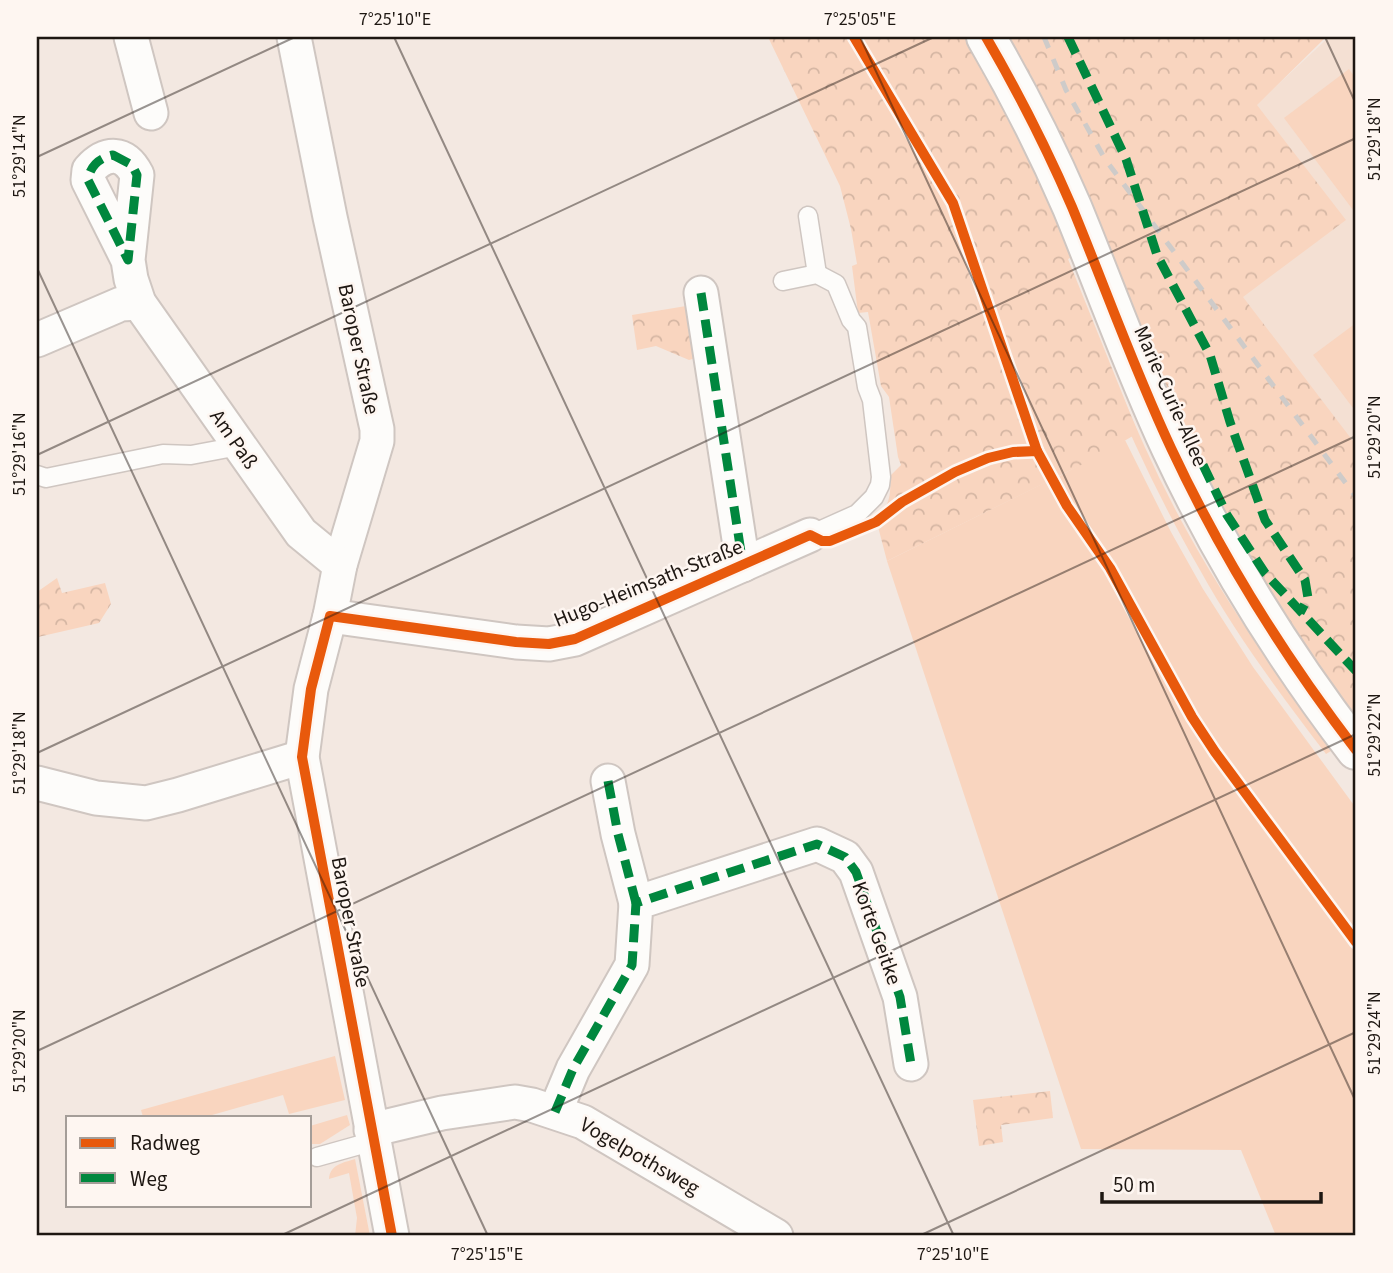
<svg xmlns="http://www.w3.org/2000/svg" width="1393" height="1273" viewBox="0 0 1393 1273" font-family="'Source Sans 3',sans-serif">
<style>
.built{fill:#f4e0d3}
.grass{fill:#f9d5bf}
.park{fill:url(#park-crowns)}
.lines{fill:none;stroke-linecap:round;stroke-linejoin:round}
.service-casing{stroke:#cfc6c1;stroke-width:21}
.minor-casing{stroke:#cfc6c1;stroke-width:37}
.tertiary-casing{stroke:#cfc6c1;stroke-width:42}
.service{stroke:#fdfcfa;stroke-width:18}
.minor{stroke:#fdfcfa;stroke-width:33}
.tertiary{stroke:#fdfcfa;stroke-width:38}
.rail{stroke:#cecbc9;stroke-width:5;stroke-dasharray:12 12;stroke-linecap:butt}
.quiet{stroke:#00873e;stroke-width:9;stroke-dasharray:18 9;stroke-linecap:butt}
.cycleway-casing{stroke:#fef6f1;stroke-width:15}
.cycleway{stroke:#e8590c;stroke-width:10}
.ticks{fill:none;stroke:#1e1712;stroke-width:2;stroke-opacity:0.45}
.labels{text-anchor:middle;stroke-width:5;stroke-linejoin:round;paint-order:stroke}
.street-label{font-size:21px;fill:#1e1712;stroke:#fef6f1}
.neatline{fill:none;stroke:#1e1712;stroke-width:2.5}
.ticks-label{font-size:18px;text-anchor:middle;fill:#1e1712}
</style>
<defs>
<pattern id="park-crowns" width="20" height="18" patternUnits="userSpaceOnUse" patternTransform="scale(1.75)"><rect width="20" height="18" fill="#f9d5bf"/><path d="M2 6a3 3 0 1 1 6 0M12 15a3 3 0 1 1 6 0" fill="none" stroke="#d5b6a3"/></pattern>
</defs>
<rect width="100%" height="100%" fill="#f3e8e1"/>
<!-- built -->
<path class="built" d="M1329,37H1356V721L1114,237Z"/>
<!-- grass -->
<g class="grass">
<path d="M1349,69L1356,79V214L1284,118Z"/>
<path d="M1049,214C1090,313 1126,415 1175,509C1220,595 1276,673 1331,751L1326,754C1281,695 1236,635 1200,570C1165,509 1134,445 1107,380C1085,326 1069,269 1049,214Z"/>
<path d="M1356,323V412L1313,355Z"/>
<path d="M1125,440L1171,532L1203,589L1253,667L1356,808V936L1221,752L1165,660L1120,576L1056,478Z"/>
<path d="M1048,481L1062,506L1108,573L1168,685L1212,755L1356,950V1236H1276L1241,1150L1081,1149L887,561Z"/>
<path d="M335,1056L345,1100L289,1114L283,1095L205,1117H143L141,1110Z"/>
<path d="M347,1115L350,1125L320,1144H310V1126Z"/>
<path d="M355,1159L370,1236H355L357,1218L349,1173L329,1179C330,1165 342,1163 355,1159Z"/>
</g>
<!-- park -->
<g class="park">
<path d="M768,37H1326L1257,105L1346,220L1243,297L1356,445V721L1259,584L1191,447L1106,240L1068,259L1138,433L1093,459L887,561L876,519C890,505 891,495 890,476L901,465L898,457L889,397L881,386L868,312L858,313L852,266L857,264L851,229L840,186Z"/>
<path d="M698,304L706,355L689,360L656,346L637,350L632,315Z"/>
<path d="M57,578L62,593L105,583L111,604L99,623L38,637L37,592Z"/>
<path d="M1050,1091L1053,1118L1001,1125L1003,1142L979,1146L973,1100Z"/>
</g>
<g class="lines">
<!-- service casing -->
<g class="service-casing">
<g id="service">
<path d="M808,216L817,274"/>
<path d="M783,281L817,274L836,284L851,320L857,327L867,387L872,400L881,477L880,485L874,497L857,514L810,535"/>
<path d="M37,475L46,478L163,454L191,455L239,446"/>
<path d="M317,1157L374,1141"/>
</g>
</g>
<!-- minor casing -->
<g class="minor-casing">
<g id="minor">
<path d="M131,37L151,113"/>
<path d="M294,37L330,217L377,429V441L340,565L330,616L311,689L302,757L392,1236"/>
<path d="M128,260L88,180L89,170C106,151 125,151 137,175L128,260L131,279L139,303L301,533L340,565"/>
<path d="M701,293L743,565"/>
<path d="M37,340L121,304L139,303"/>
<path d="M330,616L516,642L549,644L575,639L810,535"/>
<path d="M608,781L618,834L636,903"/>
<path d="M37,783L96,798L146,803L178,795L302,757"/>
<path d="M555,1112L573,1069L632,965L636,903L817,844L845,857L856,872L900,997L911,1064"/>
<path d="M371,1130L442,1113L515,1102L532,1105L583,1122L776,1236"/>
</g>
</g>
<!-- tertiary casing -->
<g class="tertiary-casing">
<path id="tertiary" d="M986,37C1018,92 1047,149 1072,207C1105,287 1134,369 1171,448C1221,555 1284,656 1356,750"/>
</g>
<!-- service -->
<use href="#service" class="service"/>
<!-- minor -->
<use href="#minor" class="minor"/>
<!-- tertiary -->
<use href="#tertiary" class="tertiary"/>
<!-- rail -->
<path class="rail" d="M1044,37L1066,90L1105,159L1356,497"/>
<!-- quiet -->
<g class="quiet">
<path d="M1068,37L1126,159L1157,255L1210,355L1230,422L1265,520L1305,580L1308,598L1300,613"/>
<path d="M113,155L132,165L137,175L128,260L88,180C90,166 99,158 113,155Z"/>
<path d="M701,293L743,565"/>
<path d="M1203,465L1227,515L1265,573L1356,671"/>
<path d="M608,781L618,834L636,903"/>
<path d="M555,1112L573,1069L632,965L636,903L817,844L845,857L856,872L900,997L911,1064"/>
</g>
<!-- cycleway casing -->
<g class="cycleway-casing">
<g id="cycleway">
<path d="M854,37L953,203L1037,451"/>
<path d="M986,37C1018,92 1047,149 1072,207C1105,287 1134,369 1171,448C1221,555 1284,656 1356,750"/>
<path d="M392,1236L302,757L311,689L330,616L516,642L549,644L575,639L810,535L822,541H830L876,522L902,502L955,472L988,458L1013,452L1037,451L1067,506L1110,568L1192,717L1215,752L1356,942"/>
</g>
</g>
<!-- cycleway -->
<use href="#cycleway" class="cycleway"/>
</g>
<!-- ticks -->
<path class="ticks" d="M394,37L954,1236M860,37L1356,1102M1325,37L1356,104M37,157L295,37M37,268L488,1236M37,455L934,37M37,753L1356,138M37,1051L1356,436M280,1236L1356,734M919,1236L1356,1032"/>
<g class="labels">
<!-- street labels -->
<g class="street-label">
<text transform="translate(359 349) rotate(78)" y="7">Baroper Straße</text>
<text transform="translate(1171 396) rotate(66)" y="7">Marie-Curie-Allee</text>
<text transform="translate(234 439) rotate(55)" y="7">Am Paß</text>
<text transform="translate(648 583) rotate(-22)" y="7">Hugo-Heimsath-Straße</text>
<text transform="translate(351 922) rotate(79)" y="7">Baroper Straße</text>
<text transform="translate(877 933) rotate(70)" y="7">Korte Geitke</text>
<text transform="translate(640 1156) rotate(30)" y="7">Vogelpothsweg</text>
</g>
</g>
<!-- border -->
<rect width="1393" height="1273" fill="none" stroke="#fef6f1" stroke-width="77"/>
<!-- legend -->
<rect x="66" y="1116" width="245" height="91" fill="#fef6f1" stroke="#a49d98" stroke-width="2"/>
<rect x="80" y="1138" width="35" height="10" fill="#e8590c" stroke="#a49d98" stroke-width="2"/>
<text x="130" y="1150" font-size="21" fill="#1e1712">Radweg</text>
<rect x="80" y="1173" width="35" height="10" fill="#00873e" stroke="#a49d98" stroke-width="2"/>
<text x="130" y="1186" font-size="21" fill="#1e1712">Weg</text>
<!-- scale -->
<path d="M1102 1192v10h219v-10" fill="none" stroke="#1e1712" stroke-width="3.5"/>
<text x="1113" y="1192" font-size="21" fill="#1e1712" stroke="#fef6f1" stroke-width="5" paint-order="stroke">50 m</text>
<rect x="38" y="38" width="1316" height="1196" class="neatline"/>
<g class="ticks-label">
<text x="395" y="25">7°25'10"E</text>
<text x="860" y="25">7°25'05"E</text>
<text transform="translate(1374 139) rotate(-90)" y="6">51°29'18"N</text>
<text transform="translate(19 156) rotate(-90)" y="6">51°29'14"N</text>
<text transform="translate(1374 437) rotate(-90)" y="6">51°29'20"N</text>
<text transform="translate(19 454) rotate(-90)" y="6">51°29'16"N</text>
<text transform="translate(1374 735) rotate(-90)" y="6">51°29'22"N</text>
<text transform="translate(19 753) rotate(-90)" y="6">51°29'18"N</text>
<text transform="translate(1374 1033) rotate(-90)" y="6">51°29'24"N</text>
<text transform="translate(19 1051) rotate(-90)" y="6">51°29'20"N</text>
<text x="487" y="1260">7°25'15"E</text>
<text x="953" y="1260">7°25'10"E</text>
</g>
</svg>
